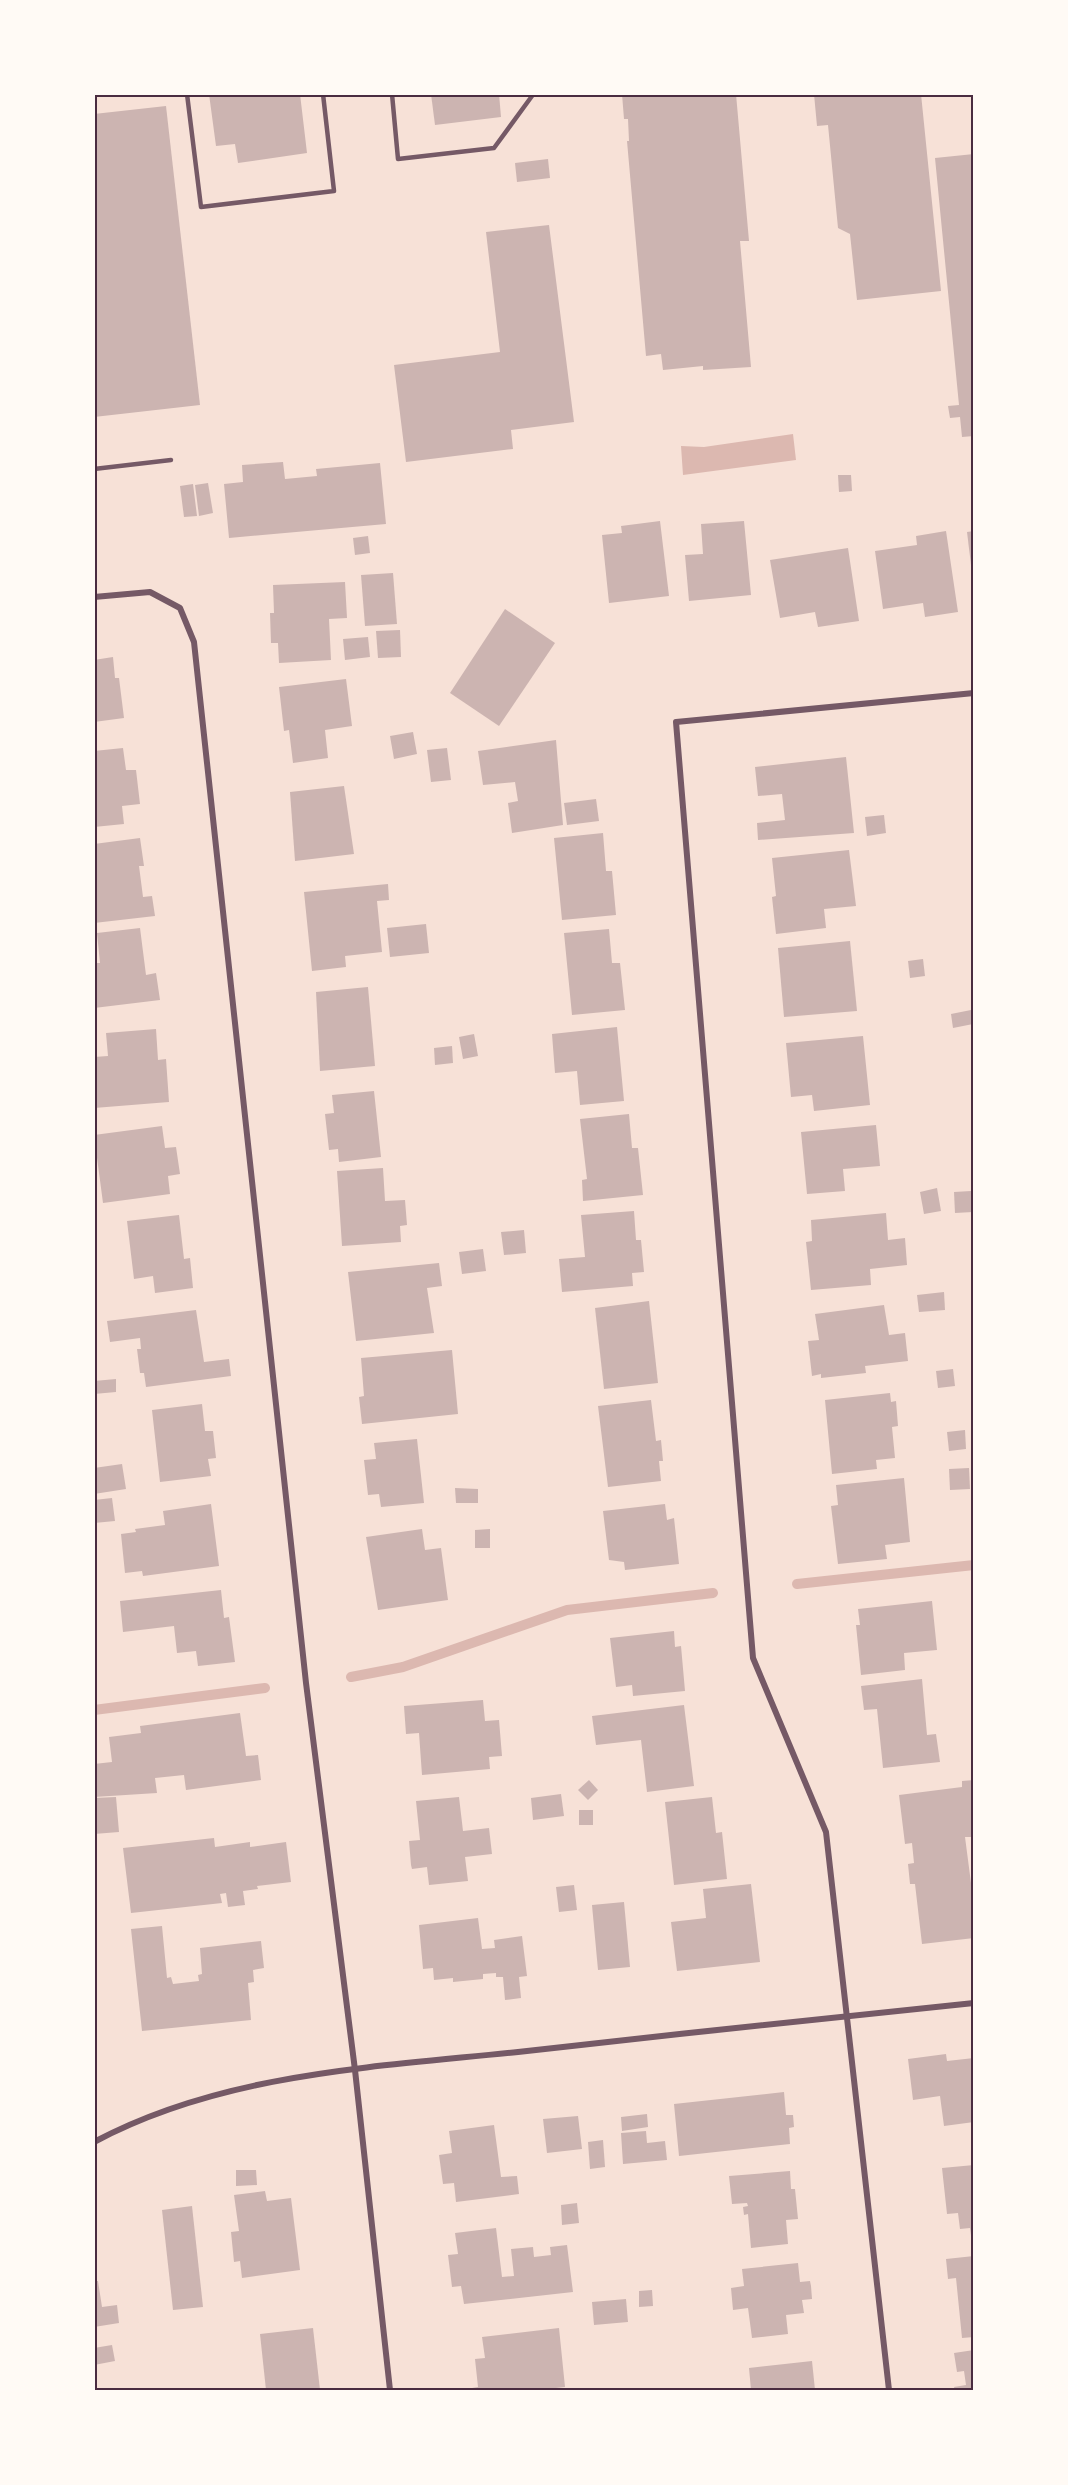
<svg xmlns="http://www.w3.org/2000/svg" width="1068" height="2485" viewBox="0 0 1068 2485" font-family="Quicksand,sans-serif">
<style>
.water{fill:#dcb8b0}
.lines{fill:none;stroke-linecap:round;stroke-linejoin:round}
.stream{stroke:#dcb8b0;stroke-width:10}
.building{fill:#ccb4b1}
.service{stroke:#755966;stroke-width:4.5}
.minor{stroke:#755966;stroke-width:6}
.neatline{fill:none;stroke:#4a2c40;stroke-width:2}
</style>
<rect width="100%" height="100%" fill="#f7e1d7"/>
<!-- water -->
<path class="water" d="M793,434L796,460L683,475L681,446L704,447Z"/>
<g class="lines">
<!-- stream -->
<g class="stream">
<path d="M797,1584L974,1565"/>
<path d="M351,1677L403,1667L567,1610L713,1593"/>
<path d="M94,1710L265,1688"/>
</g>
</g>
<!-- building -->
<g class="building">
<path d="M209,94H300L307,153L238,163L235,144L216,146Z"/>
<path d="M431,94H499L501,117L435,125Z"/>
<path d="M622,94H736L749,241H740L751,367L703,370V366L663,370L661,354L646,356L627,141H629L628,119H624Z"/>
<path d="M814,94H921L941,291L857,300L850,234L838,228L828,125L817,126Z"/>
<path d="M166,106L200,405L94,417V114Z"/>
<path d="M974,154V436L962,437L960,417L950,418L948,406L959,405L935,158Z"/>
<path d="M548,159L550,178L517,182L515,163Z"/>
<path d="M549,225L574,422L511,430L513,449L406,462L394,365L500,352L486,232Z"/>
<path d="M283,462L285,479L317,476L316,469L380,463L386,524L229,538L224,484L243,482L242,465Z"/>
<path d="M838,475H851L852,491L839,492Z"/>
<path d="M208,483L213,513L199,516L195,485Z"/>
<path d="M193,484L197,516L184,517L180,486Z"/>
<path d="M660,521L669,596L609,603L602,535L622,533L621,526Z"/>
<path d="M744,521L751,595L689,601L685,555L703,554L701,524Z"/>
<path d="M946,531L958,612L925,617L923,603L883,609L875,551L917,545L916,536Z"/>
<path d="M974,531V573H972L967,532Z"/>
<path d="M368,536L370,553L355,555L353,538Z"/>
<path d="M848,548L859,621L818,627L815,612L780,618L770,560Z"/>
<path d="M393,573L397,624L365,626L361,575Z"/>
<path d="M345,582L347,618L329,619L331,660L279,663L278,643H271L270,613H274L273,585Z"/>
<path d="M505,609L555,643L499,726L450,693Z"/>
<path d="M400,630L401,657L378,658L376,631Z"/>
<path d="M368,637L370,657L345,660L343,639Z"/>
<path d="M113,657L115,678H119L124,718L94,722V660Z"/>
<path d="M346,679L352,726L325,730L328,758L293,763L289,730L284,731L279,687Z"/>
<path d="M413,732L417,754L394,759L390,736Z"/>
<path d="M556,740L563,825L512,833L508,803L518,801L515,782L483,785L478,751Z"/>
<path d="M123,748L126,770H136L140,804L122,806L124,824L94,827V751Z"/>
<path d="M447,748L451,780L431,782L427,750Z"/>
<path d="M846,757L854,833L758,840L757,823L785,820L782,794L758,796L755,767Z"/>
<path d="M344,786L354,854L295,861L290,792Z"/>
<path d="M596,799L599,821L567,825L564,803Z"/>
<path d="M884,815L886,833L867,836L865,817Z"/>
<path d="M603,833L606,871H612L616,915L562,920L554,838Z"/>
<path d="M140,838L144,866H139L143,897L152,896L155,916L94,923V844Z"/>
<path d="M849,850L856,906L824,909L826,928L776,934L772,897L776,896L772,858Z"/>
<path d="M388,884L389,900L377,901L382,952L345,956L346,967L312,971L304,892Z"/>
<path d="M426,924L429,953L390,957L387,928Z"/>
<path d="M140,928L146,975L156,973L160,1000L94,1008V963H100L97,933Z"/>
<path d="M609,929L612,963H620L625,1010L572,1015L564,933Z"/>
<path d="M850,941L857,1011L784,1017L778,948Z"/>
<path d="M923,959L925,976L910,978L908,961Z"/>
<path d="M368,987L375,1066L320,1071L316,992Z"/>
<path d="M971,1010L973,1024L953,1028L951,1014Z"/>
<path d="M617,1027L624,1101L580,1105L577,1071L555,1073L552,1034Z"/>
<path d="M156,1029L158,1060L166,1059L169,1102L94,1108V1057L108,1056L106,1033Z"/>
<path d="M474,1034L478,1056L463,1059L459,1037Z"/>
<path d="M863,1036L870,1105L814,1111L812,1095L791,1097L786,1043Z"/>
<path d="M452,1046L453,1063L435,1065L434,1048Z"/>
<path d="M374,1091L381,1157L339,1162L338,1149L329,1150L325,1114L334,1113L332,1095Z"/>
<path d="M629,1114L632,1148H638L643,1195L583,1201L582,1180L587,1179L580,1119Z"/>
<path d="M876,1125L880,1166L843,1169L845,1191L807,1194L801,1132Z"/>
<path d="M162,1126L165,1148L176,1147L180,1174L168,1176L170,1194L103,1203L94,1135Z"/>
<path d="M383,1168L385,1201L405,1200L407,1225L400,1226L401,1242L342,1246L337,1171Z"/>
<path d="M937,1188L941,1211L924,1214L920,1192Z"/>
<path d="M971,1191L973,1212L955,1213L954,1192Z"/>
<path d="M634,1211L636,1240H641L644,1272L632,1273L633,1286L562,1292L559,1259L585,1257L581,1215Z"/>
<path d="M886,1213L888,1240L905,1238L907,1265L870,1269L871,1285L811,1290L806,1242L812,1241L811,1220Z"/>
<path d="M179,1215L184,1259L190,1258L193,1288L155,1293L153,1276L134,1279L127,1221Z"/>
<path d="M524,1230L526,1253L504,1255L501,1232Z"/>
<path d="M483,1249L486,1271L462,1274L459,1252Z"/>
<path d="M439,1263L442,1286L427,1288L434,1333L356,1341L348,1272Z"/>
<path d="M944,1292L945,1310L919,1312L917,1295Z"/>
<path d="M649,1301L658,1383L604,1389L595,1308Z"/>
<path d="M884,1305L889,1335L905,1333L908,1361L865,1366L866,1373L821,1378V1374L812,1376L808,1341L819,1340L815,1314Z"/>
<path d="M196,1310L204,1362L229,1359L231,1376L146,1387L144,1373H140L137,1349H141L140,1338L110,1342L107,1321Z"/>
<path d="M452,1350L458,1414L362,1424L359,1397L364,1396L361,1358Z"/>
<path d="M953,1369L955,1386L938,1388L936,1371Z"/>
<path d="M116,1379V1392L94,1394V1381Z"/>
<path d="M890,1393L891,1402L896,1401L898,1426L892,1427L895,1458L876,1460L877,1469L832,1474L825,1400Z"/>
<path d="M651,1400L656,1441L661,1440L663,1461H659L661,1481L608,1487L598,1406Z"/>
<path d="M202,1404L205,1431H213L216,1458L208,1459L211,1476L160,1482L152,1410Z"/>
<path d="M965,1430L966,1449L949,1451L947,1432Z"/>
<path d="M417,1439L424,1503L381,1507L379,1494L368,1495L364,1460L376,1459L374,1443Z"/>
<path d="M122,1464L126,1489L94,1494V1468Z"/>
<path d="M969,1468L970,1489L950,1490L949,1469Z"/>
<path d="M904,1478L910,1542L885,1545L887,1559L838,1564L831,1506L838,1505L836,1485Z"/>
<path d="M455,1488L478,1489V1503H456Z"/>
<path d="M112,1498L115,1521L94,1523V1500Z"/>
<path d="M211,1504L219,1566L143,1576L142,1571L125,1573L121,1534L136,1532L135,1529L165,1525L163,1511Z"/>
<path d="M665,1504L667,1520L674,1518L679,1564L625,1570L624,1562L609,1560L603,1511Z"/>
<path d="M422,1529L425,1550L441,1548L448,1600L378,1610L366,1537Z"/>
<path d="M490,1529V1548H475V1530Z"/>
<path d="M221,1590L224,1618L229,1617L235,1662L198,1666L196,1651L177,1653L174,1626L123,1632L120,1601Z"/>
<path d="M932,1601L937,1650L904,1653L905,1670L861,1675L856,1625H860L858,1609Z"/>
<path d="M674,1631L675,1647L681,1646L685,1691L633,1696L632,1685L616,1687L610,1638Z"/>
<path d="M922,1679L927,1735L936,1734L940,1762L883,1768L877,1709L864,1710L861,1686Z"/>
<path d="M483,1700L485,1721L499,1720L502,1756L489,1757L490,1769L422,1775L419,1733L406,1734L404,1706Z"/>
<path d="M684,1705L694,1786L647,1792L641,1740L596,1745L592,1716Z"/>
<path d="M240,1713L246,1756L258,1755L261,1780L186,1790L184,1775L155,1778L157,1793L94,1797V1764L112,1762L109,1737L141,1733L140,1726Z"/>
<path d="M589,1780L598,1790L588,1800L578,1790Z"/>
<path d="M974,1780V1830H971V1837H965L974,1906V1938L922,1944L915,1884H910L908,1864L914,1863L912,1843L905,1844L899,1795L962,1787V1781Z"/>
<path d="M561,1794L564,1816L533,1820L531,1798Z"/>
<path d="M116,1797L119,1832L94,1834V1798Z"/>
<path d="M459,1797L463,1831L489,1828L492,1854L465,1857L468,1881L429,1885L427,1867L412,1869L411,1865L409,1841L420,1840L416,1801Z"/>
<path d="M712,1797L716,1833L722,1832L727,1879L674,1885L665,1802Z"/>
<rect x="579" y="1810" width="14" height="15"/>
<path d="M214,1838L215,1847L250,1842V1847L286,1842L291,1882L257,1886L258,1889L243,1891L245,1905L228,1907L226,1893L220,1894L222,1903L131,1913L123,1848Z"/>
<path d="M751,1884L760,1962L677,1971L671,1922L706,1918L703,1889Z"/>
<path d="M574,1885L577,1910L559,1912L556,1887Z"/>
<path d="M624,1902L630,1967L598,1970L592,1905Z"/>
<path d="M478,1918L482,1949L495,1948L494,1940L522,1936L527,1976L519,1977L521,1998L505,2000L503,1977H496V1973L483,1974V1979L453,1982V1978L434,1980L433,1968L423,1969L419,1925Z"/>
<path d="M162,1926L167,1978L171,1977L173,1984L199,1981L198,1975L202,1974L200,1948L261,1941L264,1968L253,1970L254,1982L248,1983L251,2020L142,2031L131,1929Z"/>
<path d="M946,2054L947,2061L974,2058V2122L944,2126L940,2096L913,2100L908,2059Z"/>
<path d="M784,2092L786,2115H793L794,2127L789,2128L790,2144L679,2156L674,2104Z"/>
<path d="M647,2114L648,2127L622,2131L621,2117Z"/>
<path d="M578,2116L582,2149L547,2153L543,2119Z"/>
<path d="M494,2125L501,2177L517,2176L519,2194L456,2202L454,2183L443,2184L439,2155L452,2153L449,2131Z"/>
<path d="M646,2131L647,2143L665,2141L667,2160L623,2164L621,2133Z"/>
<path d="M603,2140L605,2167L590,2169L588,2142Z"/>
<path d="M974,2165V2243H972L970,2228L960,2229L958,2213L947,2214L942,2168Z"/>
<path d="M236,2170H256L257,2185L236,2186Z"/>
<path d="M790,2171L791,2189H795L798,2219L786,2220L788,2244L751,2248L748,2214L744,2215L743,2207L748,2206L747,2203L732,2204L729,2176Z"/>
<path d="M265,2191L267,2201L291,2198L300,2270L242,2278L240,2261L234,2262L231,2232L239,2231L234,2195Z"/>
<path d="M577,2203L579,2223L562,2225L561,2205Z"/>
<path d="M192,2206L203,2307L173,2310L162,2210Z"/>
<path d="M496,2228L502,2277L514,2276L511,2249L533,2247L534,2257L551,2255L550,2247L567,2245L573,2292L464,2304L461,2286L452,2287L448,2255L458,2254L455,2233Z"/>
<path d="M974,2256V2337L962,2338L956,2278L948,2279L946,2259Z"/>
<path d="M798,2263L800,2282L810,2281L811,2286L812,2299L802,2300L804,2313L786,2315L788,2334L752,2338L748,2308L733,2310L731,2288L744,2286L742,2269Z"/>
<path d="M94,2281H98L102,2307L117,2305L119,2323L94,2327Z"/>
<path d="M652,2290L653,2306L639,2307V2291Z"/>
<path d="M626,2299L628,2322L594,2325L592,2302Z"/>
<path d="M313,2328L320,2390H266L260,2334Z"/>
<path d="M559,2328L565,2387L538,2390H460L478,2387L475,2359L485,2358L482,2337Z"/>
<path d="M112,2345L115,2361L94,2365V2348Z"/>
<path d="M974,2350V2390H955L954,2387L966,2385L964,2371L957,2372L954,2353Z"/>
<path d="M812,2361L815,2390H751L749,2368Z"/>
</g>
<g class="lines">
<!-- service -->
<g class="service">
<path d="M187,94L201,207L334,191L323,94"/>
<path d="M392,94L398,159L494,148L532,96"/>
<path d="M94,469L171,460"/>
</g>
<!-- minor -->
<g class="minor">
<path d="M94,597L150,592L180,608L194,642L306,1683L355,2070L390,2390"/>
<path d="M94,2142C223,2073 375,2067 518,2052C670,2035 821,2018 974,2003"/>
<path d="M889,2390L826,1832L753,1658L676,722L974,693"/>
</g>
</g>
<!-- border -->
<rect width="1068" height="2485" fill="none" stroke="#fffaf5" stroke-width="192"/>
<rect x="96" y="96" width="876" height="2293" class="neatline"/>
</svg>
